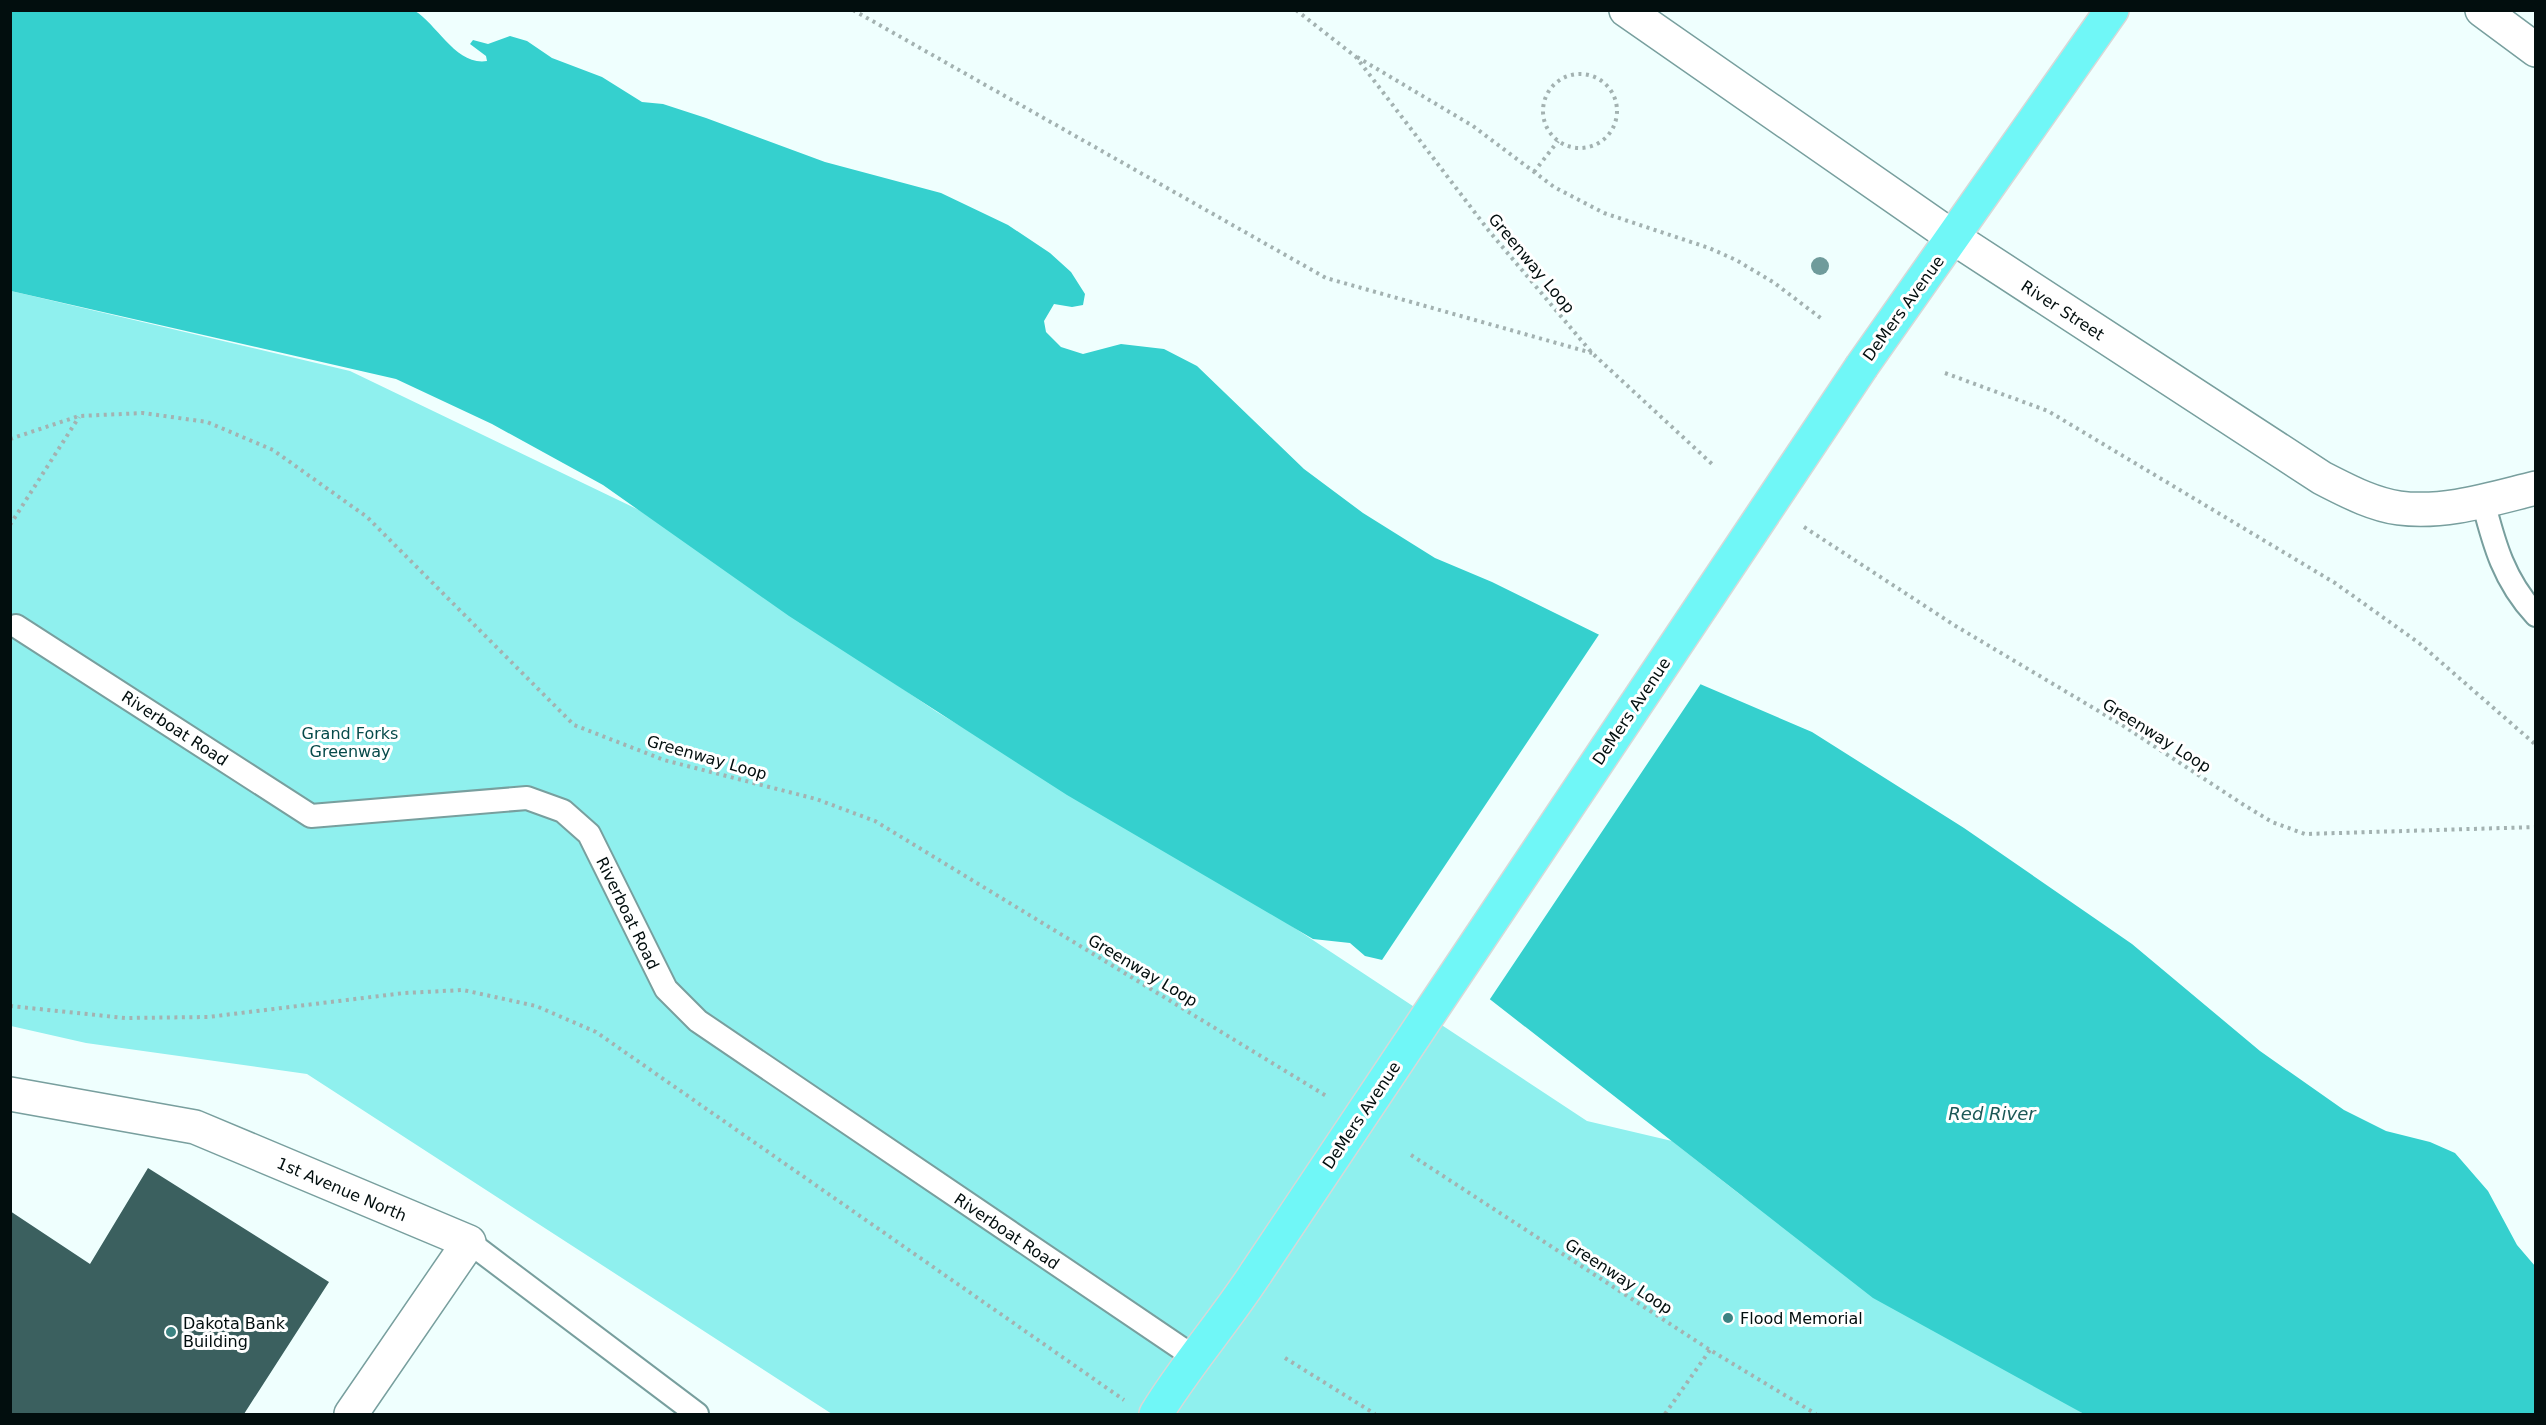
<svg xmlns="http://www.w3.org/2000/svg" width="2546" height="1425" viewBox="0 0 2546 1425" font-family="'DejaVu Sans',sans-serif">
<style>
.green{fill:#8ff0ee}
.water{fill:#35d0ce}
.pier{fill:#effffe}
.building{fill:#3b605f}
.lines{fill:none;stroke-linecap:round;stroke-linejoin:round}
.lane-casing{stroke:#789f9e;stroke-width:26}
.street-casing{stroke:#789f9e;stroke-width:36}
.primary-casing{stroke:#d7d8d8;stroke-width:36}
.path{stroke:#a3b2b1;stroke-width:4;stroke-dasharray:3 4.5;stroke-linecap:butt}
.lane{stroke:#fff;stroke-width:22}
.street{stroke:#fff;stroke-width:33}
.primary{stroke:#70f7f7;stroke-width:33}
.primary-bridge-casing{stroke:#d7d8d8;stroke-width:36;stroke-linecap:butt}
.primary-bridge{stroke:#70f7f7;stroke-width:33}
.tree{fill:#6f9b9b}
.poi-dot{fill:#3b8382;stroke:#fff;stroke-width:2}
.labels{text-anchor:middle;stroke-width:6;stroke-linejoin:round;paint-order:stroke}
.street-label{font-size:16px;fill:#020e0e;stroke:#fff}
.park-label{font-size:16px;fill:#064a4a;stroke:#fff}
.poi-label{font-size:16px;fill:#020e0e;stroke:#fff;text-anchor:start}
.water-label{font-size:18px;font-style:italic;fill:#1b5857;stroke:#fff}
</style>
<rect width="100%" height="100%" fill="#effffe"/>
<!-- green -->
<path class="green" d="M11,291L350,371L639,510L937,712L1269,911L1587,1121L1672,1141L1742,1196L2084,1414H832L307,1074L86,1043L11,1026Z"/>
<!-- water -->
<path class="water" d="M11,11H415C437,24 456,66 487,61L486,56L470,44L473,40L488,44L510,36L527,41L552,58L602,77L642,102L663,104L706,118L825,162L941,193L1008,225L1050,253L1071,272L1085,294L1083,305L1072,307L1054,304L1044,321L1046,332L1061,347L1083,354L1121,344L1164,349L1197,366L1304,469L1363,513L1435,558L1492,582L1693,681L1812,732L1964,828L2132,944L2260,1051L2344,1110L2386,1131L2430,1142L2455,1153L2488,1191L2517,1245L2535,1266V1414H2084L1873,1298L1478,990L1434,972L1365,956L1350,943L1313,939L1067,795L789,616L603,485L492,424L396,379L11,291Z"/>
<!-- pier -->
<path class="pier" d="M1600,633L1702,682L1488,1002L1477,993L1453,986L1433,975L1380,963Z"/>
<!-- building -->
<path class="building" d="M148,1168L329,1282L244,1414H10V1211L90,1264Z"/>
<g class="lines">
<!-- lane casing -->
<g class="lane-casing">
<g id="lane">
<path d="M2483,501C2494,544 2504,581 2536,615"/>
<path d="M16,626L311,816L527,798L563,811L589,834L666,989L698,1021L1194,1357"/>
<path d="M469,1242L697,1414"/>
</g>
</g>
<!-- street casing -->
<g class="street-casing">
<g id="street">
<path d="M1626,10L1954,238L2322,478C2346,490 2371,504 2399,508C2445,514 2491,499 2536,488"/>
<path d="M2482,10L2536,50"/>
<path d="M10,1094L195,1127L469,1242L351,1414"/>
</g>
</g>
<!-- primary casing -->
<g class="primary-casing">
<g id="primary">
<path d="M1862,366L2112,10"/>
<path d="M1156,1414C1186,1365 1224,1322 1256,1273"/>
</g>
</g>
<!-- path -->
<g class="path">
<path d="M853,10L1326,278L1592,353"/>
<path d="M1296,10L1356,57L1489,231L1592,353L1712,464"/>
<path d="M1357,57L1473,126L1554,187L1604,213L1709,248L1736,260L1773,282L1822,319"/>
<circle cx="1580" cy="111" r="37"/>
<path d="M1534,172L1558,141"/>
<path d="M1945,373L2048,411L2335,583L2419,643L2536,745"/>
<path d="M10,439L79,416L143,413L207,422L273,450L367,517L574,725L664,760L816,799L875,821L1328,1097"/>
<path d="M10,525L79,417"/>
<path d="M1804,527L1954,625L2122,725L2244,805L2272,822L2305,834L2536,827"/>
<path d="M10,1006L125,1018L208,1017L404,993L463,990L536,1006L596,1032L1124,1400"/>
<path d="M1411,1155L1710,1350L1816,1414"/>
<path d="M1285,1358L1375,1414"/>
<path d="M1665,1414L1710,1350"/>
</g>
<!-- lane -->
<use href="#lane" class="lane"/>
<!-- street -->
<use href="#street" class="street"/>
<!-- primary -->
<use href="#primary" class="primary"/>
<!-- primary-bridge casing -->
<g class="primary-bridge-casing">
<path id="primary-bridge" d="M1256,1273L1862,366"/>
</g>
<!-- primary-bridge -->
<use href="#primary-bridge" class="primary-bridge"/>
</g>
<!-- trees -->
<circle class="tree" cx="1820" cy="266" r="9"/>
<!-- markers -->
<g class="poi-dot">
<circle cx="1728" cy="1318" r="6"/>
<circle cx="171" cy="1332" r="6"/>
</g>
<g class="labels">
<!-- street labels -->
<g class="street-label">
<text transform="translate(1532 263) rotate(50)" y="6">Greenway Loop</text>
<text transform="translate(1903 308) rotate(-54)" y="6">DeMers Avenue</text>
<text transform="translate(2063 310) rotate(33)" y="6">River Street</text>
<text transform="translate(1631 711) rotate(-56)" y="6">DeMers Avenue</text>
<text transform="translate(175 728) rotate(33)" y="6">Riverboat Road</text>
<text transform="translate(2157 735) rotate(32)" y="6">Greenway Loop</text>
<text transform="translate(707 757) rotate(16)" y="6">Greenway Loop</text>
<text transform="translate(628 913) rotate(64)" y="6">Riverboat Road</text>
<text transform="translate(1143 970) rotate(31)" y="6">Greenway Loop</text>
<text transform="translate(1361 1115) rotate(-56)" y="6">DeMers Avenue</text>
<text transform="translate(342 1189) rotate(23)" y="6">1st Avenue North</text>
<text transform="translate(1007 1231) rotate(34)" y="6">Riverboat Road</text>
<text transform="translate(1619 1276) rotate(33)" y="6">Greenway Loop</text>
</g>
<!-- park labels -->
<g class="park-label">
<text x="350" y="739">Grand Forks<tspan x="350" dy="18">Greenway</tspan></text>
</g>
<!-- poi labels -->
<g class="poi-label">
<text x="1740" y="1324">Flood Memorial</text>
<text x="183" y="1329">Dakota Bank<tspan x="183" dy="18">Building</tspan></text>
</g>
<!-- water labels -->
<g class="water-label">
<text x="1992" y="1120">Red River</text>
</g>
</g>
<!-- border -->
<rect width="2546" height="1425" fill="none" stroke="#020e0e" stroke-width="24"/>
</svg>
